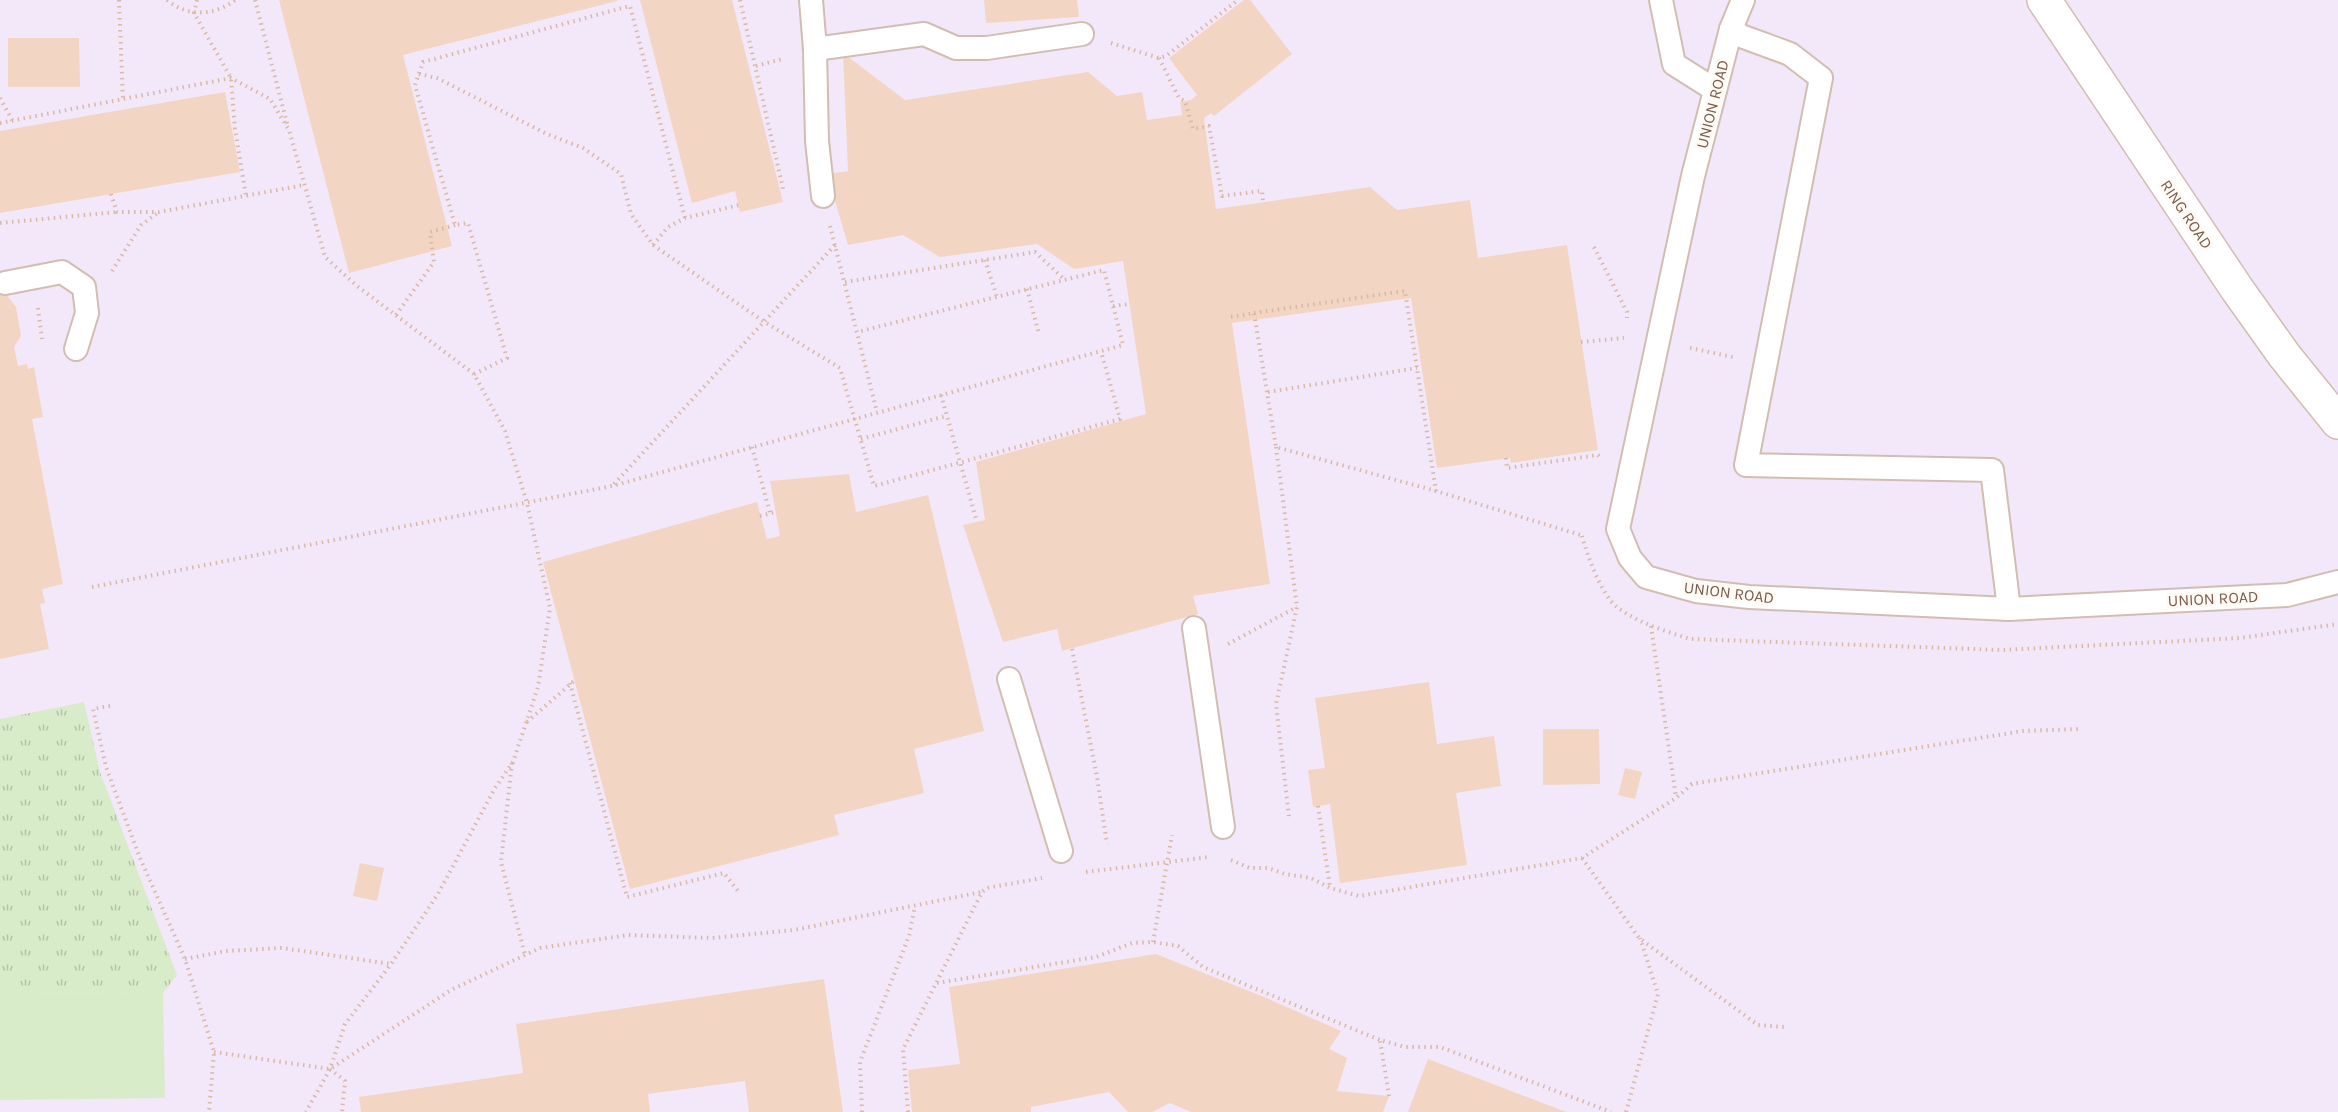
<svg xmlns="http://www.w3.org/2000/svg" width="2338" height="1112" viewBox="0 0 2338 1112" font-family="Karla,sans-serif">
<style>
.education{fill:#f3e8fa}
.grass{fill:url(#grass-tufts)}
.park{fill:#d8ecc9}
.building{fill:#f3d5c3}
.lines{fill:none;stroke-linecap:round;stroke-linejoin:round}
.lane-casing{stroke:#d1beb0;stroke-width:26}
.street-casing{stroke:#d1beb0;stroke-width:36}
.path{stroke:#d9b8a5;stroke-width:4;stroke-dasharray:1.5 4.5;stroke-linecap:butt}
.lane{stroke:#fff;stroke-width:22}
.street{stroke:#fff;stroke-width:33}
.labels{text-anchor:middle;stroke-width:6;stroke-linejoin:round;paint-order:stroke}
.street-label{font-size:16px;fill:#7a5c4d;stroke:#fffaf3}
</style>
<defs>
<pattern id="grass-tufts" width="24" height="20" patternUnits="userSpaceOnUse" patternTransform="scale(1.5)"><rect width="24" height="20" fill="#d8ecc9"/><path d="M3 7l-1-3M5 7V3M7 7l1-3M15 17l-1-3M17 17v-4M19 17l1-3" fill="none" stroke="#b4c2a5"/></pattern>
</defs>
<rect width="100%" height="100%" fill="#fdf6ec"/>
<!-- education -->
<rect class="education" x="0" y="0" width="2338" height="1112"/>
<!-- grass -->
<path class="grass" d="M84,702L100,772L177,975L163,993L0,994V719Z"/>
<!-- park -->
<path class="park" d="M163,993L165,1098L0,1100V994Z"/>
<!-- building -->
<g class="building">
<path d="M279,0H617V1L403,55L452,246L349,273Z"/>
<path d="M640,0H732L783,202L740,212L735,191L692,203Z"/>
<path d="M984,0H1077L1079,17L986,23Z"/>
<path d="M1244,0H1250L1292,54L1214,116L1211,113L1204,118L1216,209L1370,187L1397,210L1470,200L1478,258L1567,245L1598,450L1511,463L1510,458L1437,468L1411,298L1232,323L1270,584L1193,596L1198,614L1062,651L1057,629L1003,642L963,525L985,520L976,462L1146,414L1123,261L1074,269L1037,244L940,257L903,235L848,245L827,174L848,171L843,53L905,100L1088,72L1117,96L1142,92L1147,120L1182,115L1180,102L1191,100L1197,95L1169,58Z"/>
<path d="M8,38H79L80,87H8Z"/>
<path d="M225,92L240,172L0,213V131Z"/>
<path d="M0,293L6,294L16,307L21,336L14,347L18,366L27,364L28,369L34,367L43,417L32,419L63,584L42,589L45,603L40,604L49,649L0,659Z"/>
<path d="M849,474L856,512L928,495L984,731L914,749L924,793L834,815L839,835L630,889L543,562L757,502L767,539L780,536L770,481Z"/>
<path d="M1429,682L1437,744L1494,736L1501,786L1456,793L1467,865L1340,883L1330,804L1313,807L1308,770L1325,768L1315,698Z"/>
<path d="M1543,729H1599L1600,784L1543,785Z"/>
<path d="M1625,768L1642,772L1635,799L1618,795Z"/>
<path d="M360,863L384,868L377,901L353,896Z"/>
<path d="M1156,954L1264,997L1341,1031L1329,1049L1347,1058L1337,1091L1389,1096L1383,1112H1191L1170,1103L1152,1112H1128L1109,1092L1031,1107V1112H912L908,1070L960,1064L949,987Z"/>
<path d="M824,979L843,1112H749L745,1081L648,1094L650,1112H361L359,1097L523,1073L516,1024Z"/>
<path d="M1428,1059L1566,1112H1408Z"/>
</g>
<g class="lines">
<!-- lane casing -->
<g class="lane-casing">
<g id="lane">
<path d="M811,0L815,49L817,141L823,196"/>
<path d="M1661,0L1674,64L1715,90"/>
<path d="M1743,0L1731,29L1693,176L1618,529L1630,558L1646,577L1696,591L1749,597L2009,609L2287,595L2338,582"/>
<path d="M1731,29L1741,36L1790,54L1821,78L1746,465L1992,470L2009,609"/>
<path d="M815,49L924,34L956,48H987L1082,34"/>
<path d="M5,283L62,272L84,287L87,313L76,349"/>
<path d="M1194,628L1223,827"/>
<path d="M1009,679L1061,851"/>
</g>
</g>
<!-- street casing -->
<g class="street-casing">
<path id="street" d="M2044,0L2237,289L2284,355L2338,422"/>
</g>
<!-- path -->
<g class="path">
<path d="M119,0L123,100"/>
<path d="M167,0C187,17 215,16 235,0"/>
<path d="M197,0L194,13L231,78L235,129L246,196"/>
<path d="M255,0L288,127"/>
<path d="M740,0L784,193"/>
<path d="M1111,43L1159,58L1166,56L1238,0"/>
<path d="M1159,58L1179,98L1185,101L1193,129L1209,126L1222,196L1262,191L1263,202"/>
<path d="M756,66L782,59"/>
<path d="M419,74L437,78L547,134L583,148L621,174L631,214L653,245L763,321L840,368L874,486L1120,419L1101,351"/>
<path d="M0,98L13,122"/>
<path d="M0,123L231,78L270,99L289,130L325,257L357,286L474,374L505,431L527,503L550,608L538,687L513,762L495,788L438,894L391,964L345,1024L330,1069L306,1112"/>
<path d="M111,194L117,212H159L304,185"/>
<path d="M0,223L117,212"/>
<path d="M830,226L877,412"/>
<path d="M653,245L668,227L685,218L739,205"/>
<path d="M1594,247L1627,312V318"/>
<path d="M985,260L997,297"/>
<path d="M112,271L141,225L159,212"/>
<path d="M845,282L1035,252L1064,279"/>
<path d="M1027,289L1039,334"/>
<path d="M1113,306L1130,304"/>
<path d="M38,308L42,339"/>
<path d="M1254,313L1405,291L1436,491"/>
<path d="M396,315L434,262L430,232L455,225"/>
<path d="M1231,317L1254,313L1276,447L1436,491L1584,536"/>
<path d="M1581,342L1624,338"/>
<path d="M1690,348L1733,357"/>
<path d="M474,374L507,358L468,223L455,225L415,85L423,62L630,6L685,218"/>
<path d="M1268,392L1417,368"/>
<path d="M941,395L977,522"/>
<path d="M861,439L946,416"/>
<path d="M752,447L770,513"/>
<path d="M1276,447L1297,607L1276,704L1289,817"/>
<path d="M1506,458L1507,468L1598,455L1601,458"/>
<path d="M614,484L835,245"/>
<path d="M760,516L775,512"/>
<path d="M1582,536C1587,554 1601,595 1617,607C1638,623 1665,631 1690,639L2002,650L2240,638L2338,624"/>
<path d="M92,587L612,486L1123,345L1104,270L857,332"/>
<path d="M1651,626L1676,797"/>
<path d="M1228,644L1297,607"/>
<path d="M1072,649L1097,777L1107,844"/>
<path d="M570,683L627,897L724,873L738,891"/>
<path d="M110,706L93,709L106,767L140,858L185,959L214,1052L209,1112"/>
<path d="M527,722L574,681"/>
<path d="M512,763L501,862L525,955"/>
<path d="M1318,806L1330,887"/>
<path d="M1582,858L1639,938L1758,1025L1784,1027"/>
<path d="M1231,860L1250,868H1268L1285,874L1311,878L1330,888L1359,896L1582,858L1676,798L1692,784L2023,731L2080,729"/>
<path d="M1086,872L1209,857"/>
<path d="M1153,942L1172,835"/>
<path d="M185,959L226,951L282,948L391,964"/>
<path d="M937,983L1096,957L1132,943L1153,942L1178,946L1203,967L1380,1040"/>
<path d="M214,1052L330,1069L451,990L540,948L628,935L712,938L794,930L981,892"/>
<path d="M330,1069L345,1081L342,1112"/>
<path d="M1389,1096L1380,1040L1405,1047H1440L1611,1112"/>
<path d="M862,1112L860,1062L909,936L915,906"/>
<path d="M908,1112L903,1049L982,892L987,888L1042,878"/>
<path d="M1626,1112L1658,994L1640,938"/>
</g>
<!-- lane -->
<use href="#lane" class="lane"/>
<!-- street -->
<use href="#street" class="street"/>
</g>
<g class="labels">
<!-- street labels -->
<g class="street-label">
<text transform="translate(1712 104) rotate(-76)" y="6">UNION ROAD</text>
<text transform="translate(2187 214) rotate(56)" y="6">RING ROAD</text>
<text transform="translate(1729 592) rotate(7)" y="6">UNION ROAD</text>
<text transform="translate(2213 598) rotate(-3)" y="6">UNION ROAD</text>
</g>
</g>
</svg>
